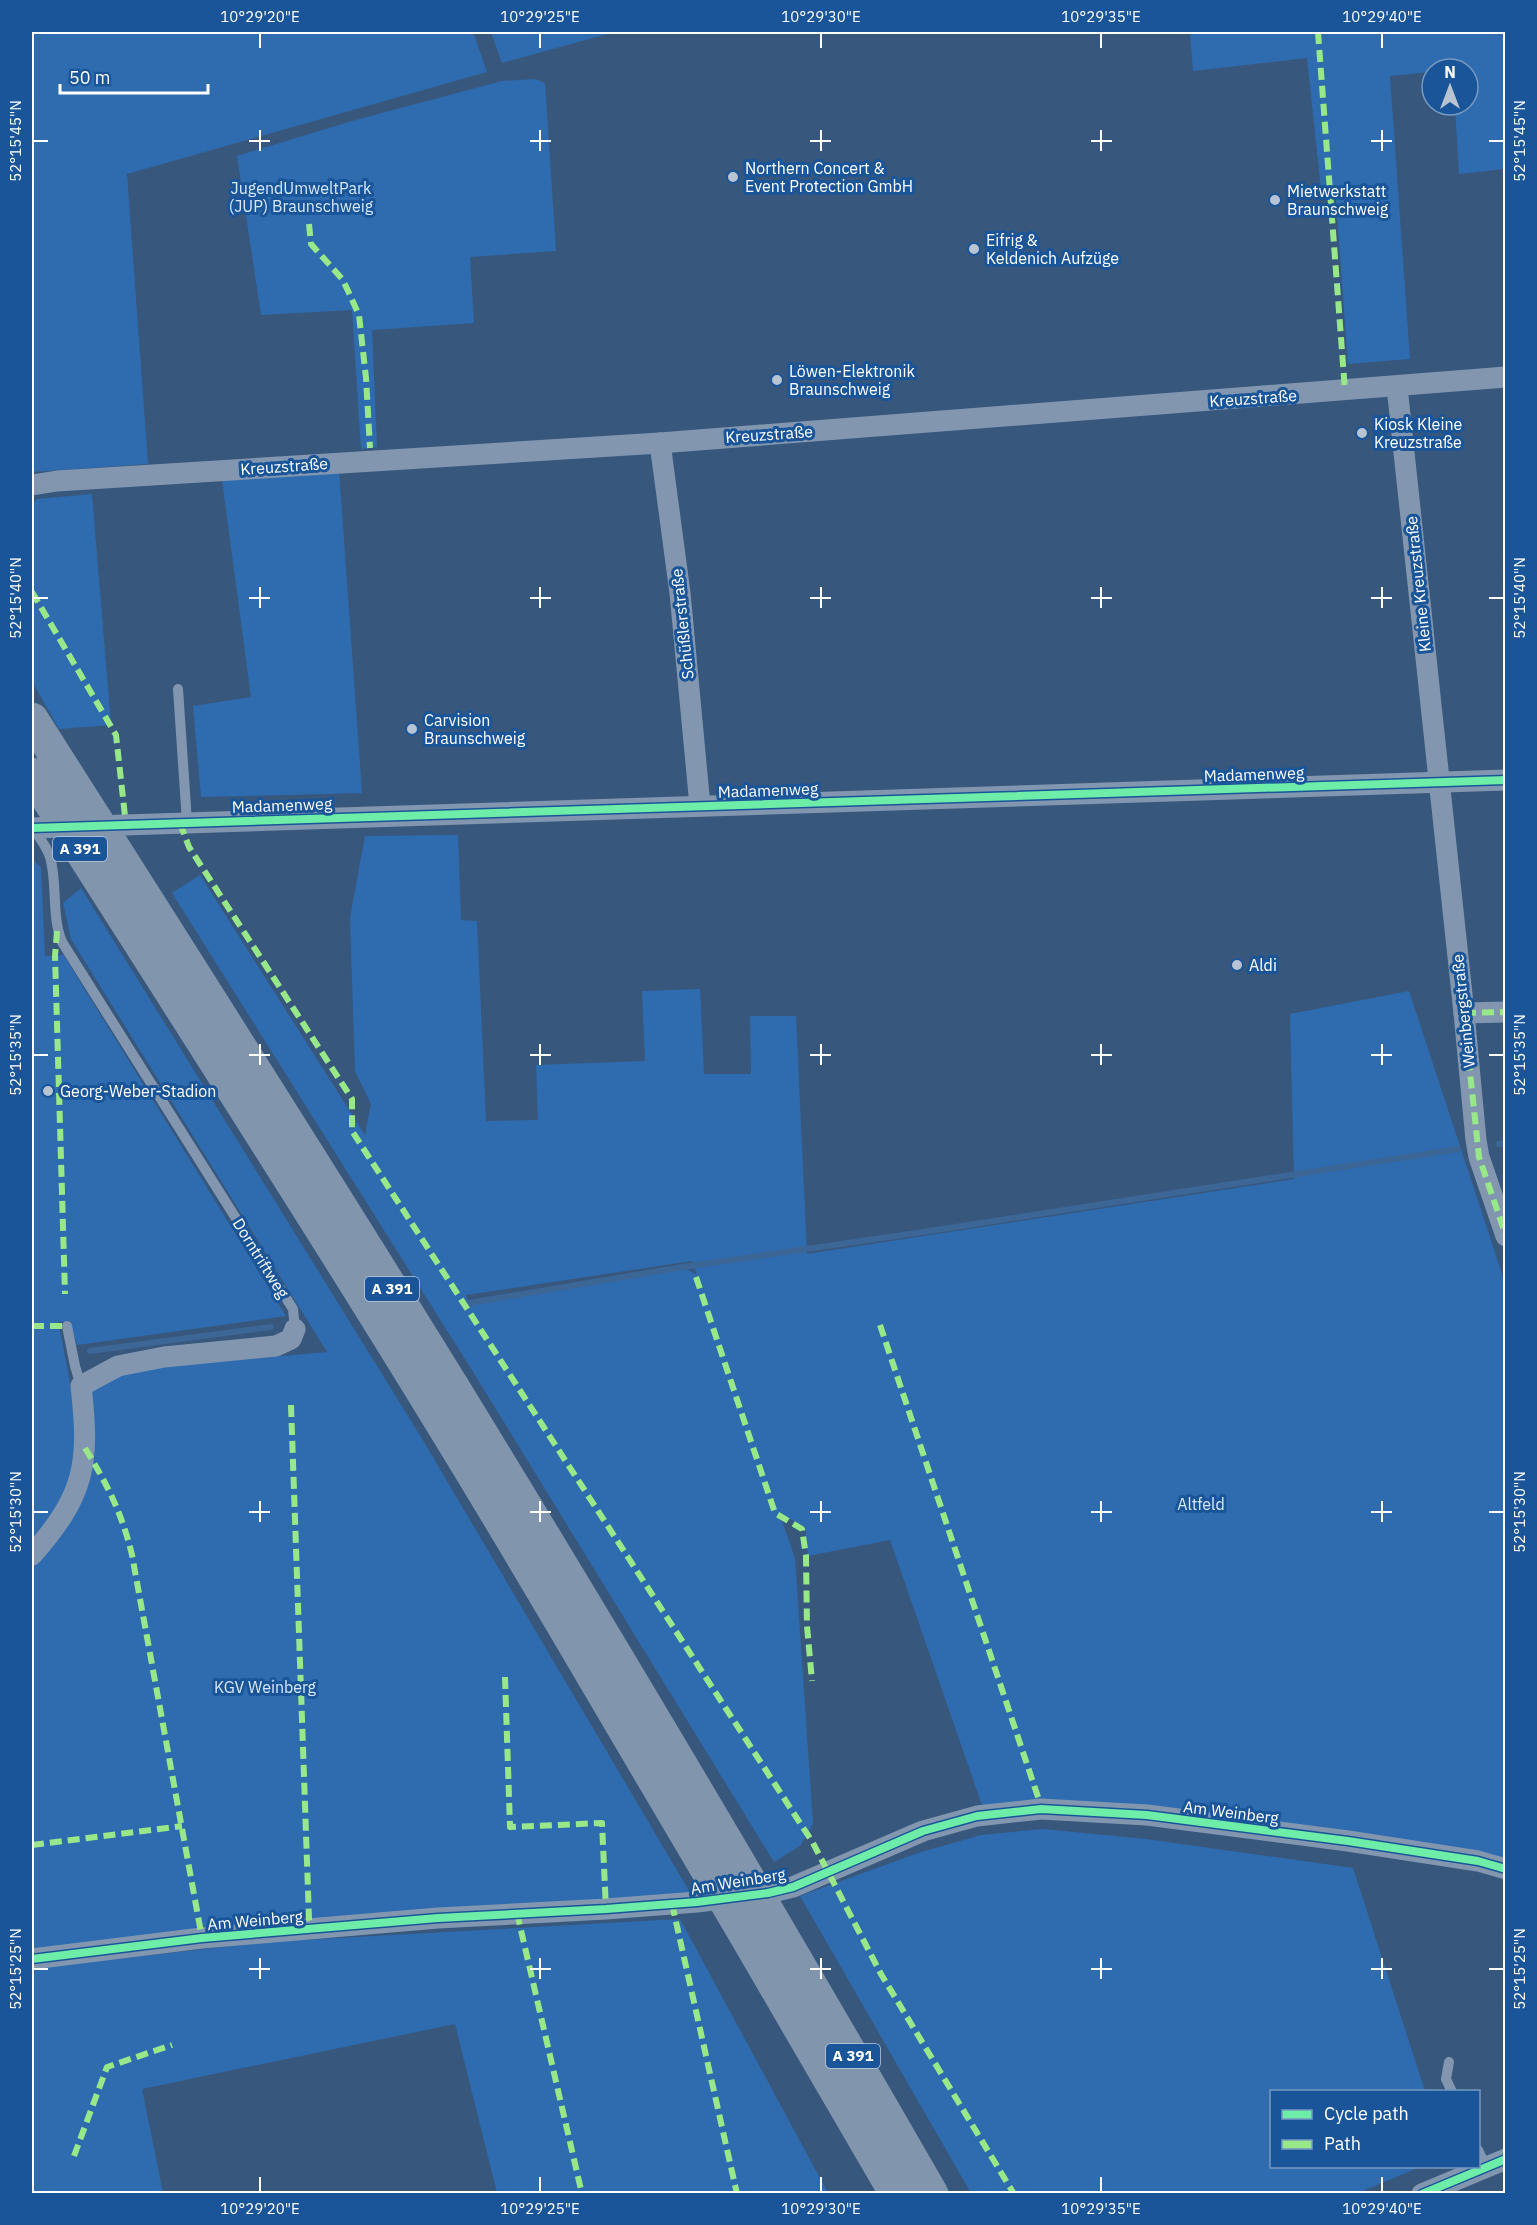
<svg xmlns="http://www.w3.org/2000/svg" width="1537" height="2225" viewBox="0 0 1537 2225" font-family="'IBM Plex Sans',sans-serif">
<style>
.green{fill:#2f6caf;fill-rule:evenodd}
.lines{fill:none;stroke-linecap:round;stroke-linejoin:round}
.stream{stroke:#3c6696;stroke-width:6}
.lane{stroke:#8297af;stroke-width:10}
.street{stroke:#8297af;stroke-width:21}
.highway{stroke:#8195ad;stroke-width:33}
.quiet{stroke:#98e88a;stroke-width:6;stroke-dasharray:12 6;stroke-linecap:butt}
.cycleway-casing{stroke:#1a559a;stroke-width:11}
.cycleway{stroke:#6deda7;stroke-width:8}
.ticks{fill:none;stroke:#fff;stroke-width:2}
.poi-dot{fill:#b9c4d2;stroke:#1a559a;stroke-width:2}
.labels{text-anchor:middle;stroke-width:6;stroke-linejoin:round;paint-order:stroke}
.shield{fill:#1a559a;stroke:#bacce1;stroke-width:1.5}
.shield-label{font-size:15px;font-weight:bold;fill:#fff}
.poi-label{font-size:16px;fill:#fff;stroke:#1a559a;text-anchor:start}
.park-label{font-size:16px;fill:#d7e8fc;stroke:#1a559a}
.street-label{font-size:16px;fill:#fff;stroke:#1a559a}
.neatline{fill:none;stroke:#fff;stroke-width:2}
.ticks-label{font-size:15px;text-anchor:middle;fill:#fff}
</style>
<rect width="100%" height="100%" fill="#37577d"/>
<!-- green -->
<g class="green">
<path d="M32,32H473L487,72L127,174L148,464L32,472Z"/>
<path d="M491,32H615L502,63Z"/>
<path d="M1190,32H1505V169L1459,174L1455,105H1468V69H1432V72L1390,76L1410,359L1348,364L1335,187L1321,189L1307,58L1193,71Z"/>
<path d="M535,79L545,83L556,251L470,257L474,323L372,330L377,447L361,449L352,310L261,315L237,156L352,121L502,81Z"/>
<path d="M339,470L362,793L201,797L193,706L251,697L222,480Z"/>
<path d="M92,494L111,725L59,729L32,681V505L37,499Z"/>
<path d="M458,835L461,920L477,921L486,1121L538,1120L536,1065L645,1061L642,991L700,989L704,1074H751L750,1016H796L807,1254L1294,1179L1290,1014L1409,991L1505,1283V1861L983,1808L890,1540L808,1556L805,1527L779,1513L795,1558L813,1824L800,1846L774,1862L475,1375L172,893L200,875L365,1135L371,1104L355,1071L350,918L365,836ZM692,1261L697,1275L683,1267L469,1303L466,1295Z"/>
<path d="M32,859L41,867L45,956H60L63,954L286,1316L77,1345L70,1321L58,1322C70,1383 90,1453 57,1512C51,1523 40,1534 32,1545Z"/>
<path d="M81,888L421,1437L691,1894L32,1951V1568C51,1551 89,1495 92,1469C95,1443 90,1415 88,1389L135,1369L327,1352L71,939L63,903Z"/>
<path d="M1043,1829L1146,1839L1353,1868L1425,2091L1272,2092V2166L1420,2167L1358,2193H971L800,1896L918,1853L981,1835Z"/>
<path d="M680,1919L828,2193H497L455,2024L142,2089L163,2193H32V1974L37,1968L266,1942Z"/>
</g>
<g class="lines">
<!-- stream -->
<g class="stream">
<path d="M1499,1144L1506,1143"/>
<path d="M469,1303L683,1267L923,1232L1458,1149"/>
<path d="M90,1351L271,1327"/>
</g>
<!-- lane -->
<g class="lane">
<path d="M178,689L187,822"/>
<path d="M33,828C39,837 47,847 50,857C58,885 51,915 62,942L293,1309L295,1329"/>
<path d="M67,1326L75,1366L81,1386"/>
<path d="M1449,2062L1446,2079L1452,2092"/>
<path d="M1478,2150L1486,2167"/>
</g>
<!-- street -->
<g class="street">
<path d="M1397,387L1464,1013L1476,1140L1479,1157L1506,1236"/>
<path d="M660,443L680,593L700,806"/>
<path d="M32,485L57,481L660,443L1506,377"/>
<path d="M32,828L1506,780"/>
<path d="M1464,1013L1506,1012"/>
<path d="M32,1555C85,1495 90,1464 81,1386L118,1366L164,1357L276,1346L291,1339L295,1329"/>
<path d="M32,1959L202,1938L438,1918L606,1909L697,1902L768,1893L793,1887L923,1831L977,1816L1041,1809L1147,1815L1348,1841L1478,1861L1506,1869"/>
<path d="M1422,2194L1506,2159"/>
</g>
<!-- highway -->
<g class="highway">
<path d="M32,719C173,941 315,1163 453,1387C617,1654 776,1923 932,2194"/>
<path d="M32,774C211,1056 393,1336 562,1624C674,1814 786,2003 896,2194"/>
</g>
<!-- quiet -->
<g class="quiet">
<path d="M1318,32L1345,391"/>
<path d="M309,224L311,244L343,280L359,315L366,378L370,448"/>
<path d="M32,592L116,735L126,825"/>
<path d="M180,823L189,847L352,1099V1131L813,1843L881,1974L1014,2194"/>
<path d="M57,931L55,956L65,1294"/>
<path d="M1461,987L1479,1157L1506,1236"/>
<path d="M1464,1013L1506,1012"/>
<path d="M696,1277L775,1513L802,1529L806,1556L807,1626L812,1681"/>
<path d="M880,1325L1040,1803"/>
<path d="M32,1326H67"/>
<path d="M291,1405L309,1919L312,1928"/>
<path d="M85,1448C107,1484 122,1513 132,1555L202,1938"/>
<path d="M505,1677L510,1827L602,1823L606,1909"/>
<path d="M32,1845L182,1826"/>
<path d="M672,1904L737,2194"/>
<path d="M517,1913L582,2194"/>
<path d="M74,2156L107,2067L172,2045"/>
</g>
<!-- cycleway casing -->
<g class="cycleway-casing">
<g id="cycleway">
<path d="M32,828L1506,780"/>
<path d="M32,1959L202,1938L438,1918L606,1909L697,1902L768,1893L793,1887L923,1831L977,1816L1041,1809L1147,1815L1348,1841L1478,1861L1506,1869"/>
<path d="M1422,2194L1506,2159"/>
</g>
</g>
<!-- cycleway -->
<use href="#cycleway" class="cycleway"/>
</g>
<!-- ticks -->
<path class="ticks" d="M260,33V48M540,33V48M821,33V48M1101,33V48M1382,33V48M260,130V151M540,130V151M821,130V151M1101,130V151M1382,130V151M33,141H48M249,141H270M530,141H551M810,141H831M1091,141H1112M1371,141H1392M1489,141H1504M260,587V608M540,587V608M821,587V608M1101,587V608M1382,587V608M33,598H48M249,598H270M530,598H551M810,598H831M1091,598H1112M1371,598H1392M1489,598H1504M260,1044V1065M540,1044V1065M821,1044V1065M1101,1044V1065M1382,1044V1065M33,1055H48M249,1055H270M530,1055H551M810,1055H831M1091,1055H1112M1371,1055H1392M1489,1055H1504M260,1501V1522M540,1501V1522M821,1501V1522M1101,1501V1522M1382,1501V1522M33,1512H48M249,1512H270M530,1512H551M810,1512H831M1091,1512H1112M1371,1512H1392M1489,1512H1504M260,1958V1979M540,1958V1979M821,1958V1979M1101,1958V1979M1382,1958V1979M33,1969H48M249,1969H270M530,1969H551M810,1969H831M1091,1969H1112M1371,1969H1392M1489,1969H1504M260,2177V2192M540,2177V2192M821,2177V2192M1101,2177V2192M1382,2177V2192"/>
<!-- markers -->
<g class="poi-dot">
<circle cx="733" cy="177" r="6"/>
<circle cx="1275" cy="200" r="6"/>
<circle cx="974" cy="249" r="6"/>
<circle cx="777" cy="380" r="6"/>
<circle cx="1362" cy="433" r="6"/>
<circle cx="412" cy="729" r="6"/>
<circle cx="1237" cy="965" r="6"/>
<circle cx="48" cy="1091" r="6"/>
</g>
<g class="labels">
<!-- shield labels -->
<g class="shield">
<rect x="53" y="837" width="54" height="24" rx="4.5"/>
<rect x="365" y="1277" width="54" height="24" rx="4.5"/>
<rect x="826" y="2044" width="54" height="24" rx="4.5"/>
</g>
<g class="shield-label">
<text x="80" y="854">A 391</text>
<text x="392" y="1294">A 391</text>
<text x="853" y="2061">A 391</text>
</g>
<!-- poi labels -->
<g class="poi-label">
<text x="745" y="174">Northern Concert &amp;<tspan x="745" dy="18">Event Protection GmbH</tspan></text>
<text x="1287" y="197">Mietwerkstatt<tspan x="1287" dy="18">Braunschweig</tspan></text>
<text x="986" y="246">Eifrig &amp;<tspan x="986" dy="18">Keldenich Aufzüge</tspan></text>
<text x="789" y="377">Löwen-Elektronik<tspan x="789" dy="18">Braunschweig</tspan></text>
<text x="1374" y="430">Kiosk Kleine<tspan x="1374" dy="18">Kreuzstraße</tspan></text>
<text x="424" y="726">Carvision<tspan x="424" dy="18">Braunschweig</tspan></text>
<text x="1249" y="971">Aldi</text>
<text x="60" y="1097">Georg-Weber-Stadion</text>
</g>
<!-- park labels -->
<g class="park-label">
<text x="301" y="194">JugendUmweltPark<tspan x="301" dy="18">(JUP) Braunschweig</tspan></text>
<text x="1201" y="1510">Altfeld</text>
<text x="265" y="1693">KGV Weinberg</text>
</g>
<!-- street labels -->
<g class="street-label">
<text transform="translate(1253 398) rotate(-4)" y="6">Kreuzstraße</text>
<text transform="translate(769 434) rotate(-4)" y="6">Kreuzstraße</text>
<text transform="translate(284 466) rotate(-4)" y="6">Kreuzstraße</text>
<text transform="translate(1418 584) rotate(-96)" y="6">Kleine Kreuzstraße</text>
<text transform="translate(682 624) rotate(-96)" y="6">Schüßlerstraße</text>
<text transform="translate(1254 774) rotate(-2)" y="6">Madamenweg</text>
<text transform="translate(768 790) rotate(-2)" y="6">Madamenweg</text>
<text transform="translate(282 805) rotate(-2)" y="6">Madamenweg</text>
<text transform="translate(1463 1011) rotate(-96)" y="6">Weinbergstraße</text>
<text transform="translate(261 1258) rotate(58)" y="6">Dorntriftweg</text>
<text transform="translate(1231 1812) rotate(7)" y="6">Am Weinberg</text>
<text transform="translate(738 1881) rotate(-9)" y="6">Am Weinberg</text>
<text transform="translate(255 1920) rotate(-5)" y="6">Am Weinberg</text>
</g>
</g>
<!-- border -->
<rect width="1537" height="2225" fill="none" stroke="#1a559a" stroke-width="66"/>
<!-- legend -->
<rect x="1270" y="2090" width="210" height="78" fill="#1a559a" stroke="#7699c2" stroke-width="1.5"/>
<rect x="1282" y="2110" width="30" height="9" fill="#6deda7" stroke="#7699c2" stroke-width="1.5"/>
<text x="1324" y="2120" font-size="18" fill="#ffffff">Cycle path</text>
<rect x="1282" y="2140" width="30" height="9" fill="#98e88a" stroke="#7699c2" stroke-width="1.5"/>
<text x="1324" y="2150" font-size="18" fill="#ffffff">Path</text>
<!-- north arrow -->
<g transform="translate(1450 87)"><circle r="28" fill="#1a559a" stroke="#7699c2" stroke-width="1.5"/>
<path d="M0-4.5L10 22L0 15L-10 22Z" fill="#b9c4d2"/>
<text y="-9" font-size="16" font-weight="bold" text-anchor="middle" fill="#ffffff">N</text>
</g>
<!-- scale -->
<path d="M60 84v9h148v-9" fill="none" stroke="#ffffff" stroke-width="3"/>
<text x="69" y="84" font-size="18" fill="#ffffff" stroke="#1a559a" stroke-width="4.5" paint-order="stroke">50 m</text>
<rect x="33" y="33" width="1471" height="2159" class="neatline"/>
<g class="ticks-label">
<text x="260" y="22">10°29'20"E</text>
<text x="540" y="22">10°29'25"E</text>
<text x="821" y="22">10°29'30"E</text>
<text x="1101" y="22">10°29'35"E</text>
<text x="1382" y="22">10°29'40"E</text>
<text transform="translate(16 141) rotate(-90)" y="5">52°15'45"N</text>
<text transform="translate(1520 141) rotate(-90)" y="5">52°15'45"N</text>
<text transform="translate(16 598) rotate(-90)" y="5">52°15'40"N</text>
<text transform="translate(1520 598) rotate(-90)" y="5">52°15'40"N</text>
<text transform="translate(16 1055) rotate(-90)" y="5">52°15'35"N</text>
<text transform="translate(1520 1055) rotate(-90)" y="5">52°15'35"N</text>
<text transform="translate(16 1512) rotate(-90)" y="5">52°15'30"N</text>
<text transform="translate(1520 1512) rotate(-90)" y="5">52°15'30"N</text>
<text transform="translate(16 1969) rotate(-90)" y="5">52°15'25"N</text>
<text transform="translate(1520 1969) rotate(-90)" y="5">52°15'25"N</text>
<text x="260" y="2214">10°29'20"E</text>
<text x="540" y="2214">10°29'25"E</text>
<text x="821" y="2214">10°29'30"E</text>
<text x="1101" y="2214">10°29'35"E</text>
<text x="1382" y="2214">10°29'40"E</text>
</g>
</svg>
